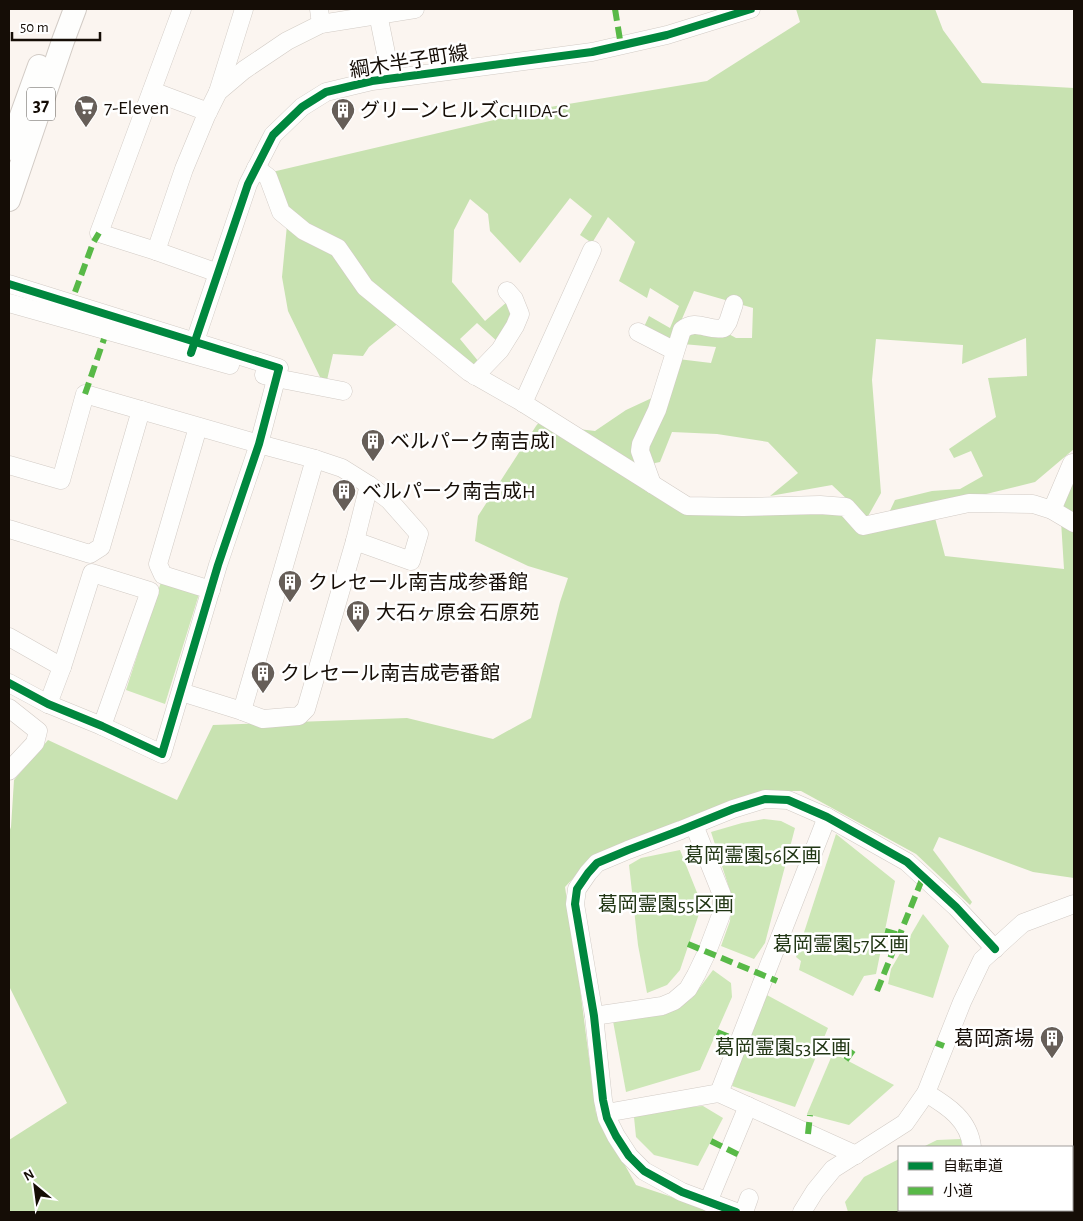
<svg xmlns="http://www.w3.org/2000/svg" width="1083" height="1221" viewBox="0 0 1083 1221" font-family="'Alegreya Sans','Noto Sans JP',sans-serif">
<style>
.green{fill:#cde7b7}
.forest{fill:#c8e2b1}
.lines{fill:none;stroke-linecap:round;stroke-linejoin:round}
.minor-casing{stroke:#d2cbc5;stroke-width:19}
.major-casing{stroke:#d2cbc5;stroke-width:24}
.minor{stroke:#fefefd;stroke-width:18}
.major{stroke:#fefefd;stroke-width:22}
.quiet{stroke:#58b947;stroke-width:6;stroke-dasharray:12 6;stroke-linecap:butt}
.cycleway-casing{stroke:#fff;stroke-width:11}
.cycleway{stroke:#00873e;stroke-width:8}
.labels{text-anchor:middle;stroke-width:5;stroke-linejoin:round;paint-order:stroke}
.shield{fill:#fff;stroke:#5b5651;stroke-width:1}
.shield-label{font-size:19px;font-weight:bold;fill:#150d06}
.street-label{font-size:20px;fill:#150d06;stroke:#fff}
.poi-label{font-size:20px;fill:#150d06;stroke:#fff;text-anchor:start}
.park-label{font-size:20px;fill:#213614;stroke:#fff}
</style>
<rect width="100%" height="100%" fill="#fbf5f0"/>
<!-- green -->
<g class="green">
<path d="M162,579L200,591L165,704L126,690Z"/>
<path d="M764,819L781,821L795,828L765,943L754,959L721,946L730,921L732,897L711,832L742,823Z"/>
<path d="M836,834L895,881L876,974L864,976L853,996L799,970L801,961L796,957Z"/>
<path d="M680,850L702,905L680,970L667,985L647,993L638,945L629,865L641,858Z"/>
<path d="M923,914L949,946L933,998L888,984L891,969Z"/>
<path d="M713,970L731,983L732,997L700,1070L626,1092L613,1021L683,1003L692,998Z"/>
<path d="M765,994L828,1028L795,1107L732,1086Z"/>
<path d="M833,1053L894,1085L849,1125L807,1114Z"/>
<path d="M703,1106L723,1118L698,1166L654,1155L636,1137L634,1117L671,1108Z"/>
<path d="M961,1139L962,1147H923L937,1140Z"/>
<path d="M899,1159V1210H971V1212H848L845,1202L864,1177Z"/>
</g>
<!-- forest -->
<g class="forest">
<path d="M796,9H935L943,30L982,83L1074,88V449L1035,482L937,506L887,517L895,500L932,491L960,489L983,476L971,451L954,458L949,449L996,417L988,378L1027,376L1026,338L962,364L963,345L876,339L872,380L881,493L867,518L832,485L770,496L798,473L768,442L717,434L672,432L660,462L650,464L646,447L678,359L711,363L716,347L683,344L686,333L725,332L736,338H752L753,308L694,291L672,342L643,329L649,316L670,328L679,306L650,288L647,298L619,281L635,242L608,217L592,243L580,235L592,216L570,198L520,263L490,231L488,214L470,199L454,230L452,282L485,321L508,301L513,311L499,343L477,323L460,339L479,362L472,370L288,211L272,172L550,107L707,81L800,22Z"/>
<path d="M287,225L335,251L401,321L369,347L363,356L333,354L327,380L320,377L288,311L282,277Z"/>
<path d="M654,397L637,444L648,479L570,428L595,431L626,410Z"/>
<path d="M540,421L687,510L843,513L858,529L935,518L945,556L1064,569L1061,521L1074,529V878L1033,872L939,837L933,850L972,902L970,905L916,854L801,791H765L592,858L565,887L580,988L596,1113L636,1185L717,1212H9V1140L67,1103L9,986V832L11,827L14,780L48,740L177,800L213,725L407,718L493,739L531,718L560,602L568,578L528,566L475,541L478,516L536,426Z"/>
<path d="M1074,473V518L1059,508Z"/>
</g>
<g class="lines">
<!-- minor casing -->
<g class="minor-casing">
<g id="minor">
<path d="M182,9L99,233L156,251L218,273"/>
<path d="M319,9L321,24"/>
<path d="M377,9L391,78"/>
<path d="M152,91L208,112"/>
<path d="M218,92L244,9"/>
<path d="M256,168L268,177L281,212L304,231L338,248L365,287L469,372L520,401L687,506L743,507L820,505L846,507L863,526L969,503L1033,504L1052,510L1074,523"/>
<path d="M156,251L184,169L206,116L218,92L244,70L287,41L321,24L415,9"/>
<path d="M9,284L279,368L259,444L218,565L162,754L102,726L48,704L9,683"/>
<path d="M9,303L230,365"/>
<path d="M638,332L675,351"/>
<path d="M191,353L248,184L273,135L302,107L326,92L372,81L592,52L667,35L751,9"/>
<path d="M264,375L276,378L343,391"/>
<path d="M475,376L500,350L515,326L520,314L514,299L507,291"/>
<path d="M523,403L592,250"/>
<path d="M198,427L158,564L163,575L211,590"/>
<path d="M9,465L61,480L85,394L259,444L315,459L342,468L369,485L389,500L419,534L411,561L355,541"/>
<path d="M652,484L640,451L641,444L657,410L682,330C697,318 708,332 724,328L728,322L734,304"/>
<path d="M1052,510L1072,463"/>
<path d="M9,529L90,554L101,547L141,410"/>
<path d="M9,637L62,667"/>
<path d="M181,692L242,711L263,719L299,716L306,709L355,541L369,485"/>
<path d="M48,704L62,667L92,573L150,591L102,726"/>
<path d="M9,708L38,731L35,743L9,771"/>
<path d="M242,711L315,459"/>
<path d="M594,1016L662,1006L674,1001L688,989L696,975L707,952L721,915L722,895L694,825"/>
<path d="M719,1093L827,817"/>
<path d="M926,1093C948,1106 969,1120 972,1147"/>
<path d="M606,1113L719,1093L856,1155"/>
<path d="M708,1202L748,1106"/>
<path d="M984,1210L985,1212"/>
<path d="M736,1212L682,1192L644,1171L629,1156L616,1136L607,1118L603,1100L594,1016L575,904L577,889L588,873L597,863L628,850L681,830L733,809L765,799L788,800L827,817L907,862L956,907L995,949"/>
<path d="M744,1212L749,1198"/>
<path d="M802,1212L815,1191L833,1169L905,1123L926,1093L962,1002L982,960L1023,923L1074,904"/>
</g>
</g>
<!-- major casing -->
<g class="major-casing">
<g id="major">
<path d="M9,149L39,66"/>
<path d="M9,200L63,41L75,9"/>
</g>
</g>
<!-- minor -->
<use href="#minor" class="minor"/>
<!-- major -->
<use href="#major" class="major"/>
<!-- quiet -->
<g class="quiet">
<path d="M615,9L621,46"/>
<path d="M75,292L93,243L99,233"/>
<path d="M85,394L104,339"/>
<path d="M885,931L900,935"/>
<path d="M688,944L777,981"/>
<path d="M877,991L923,877"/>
<path d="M717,1032L739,1041"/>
<path d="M936,1043L944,1046"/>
<path d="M846,1060L856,1046"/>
<path d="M808,1134L810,1115"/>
<path d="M711,1141L743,1157"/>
</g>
<!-- cycleway casing -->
<g class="cycleway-casing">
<g id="cycleway">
<path d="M9,284L279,368L259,444L218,565L162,754L102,726L48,704L9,683"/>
<path d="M191,353L248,184L273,135L302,107L326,92L372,81L592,52L667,35L751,9"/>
<path d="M736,1212L682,1192L644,1171L629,1156L616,1136L607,1118L603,1100L594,1016L575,904L577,889L588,873L597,863L628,850L681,830L733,809L765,799L788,800L827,817L907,862L956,907L995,949"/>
</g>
</g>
<!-- cycleway -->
<use href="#cycleway" class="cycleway"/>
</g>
<!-- icons -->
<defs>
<g id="supermarket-pin" transform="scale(1.25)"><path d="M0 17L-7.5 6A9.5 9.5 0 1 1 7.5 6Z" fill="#665e58" stroke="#fff"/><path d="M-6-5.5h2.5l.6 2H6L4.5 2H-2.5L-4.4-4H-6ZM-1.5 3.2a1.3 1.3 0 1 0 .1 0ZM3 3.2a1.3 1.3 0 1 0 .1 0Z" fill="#fff"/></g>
<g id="building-pin" transform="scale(1.25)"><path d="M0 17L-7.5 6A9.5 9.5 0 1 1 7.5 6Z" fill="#665e58" stroke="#fff"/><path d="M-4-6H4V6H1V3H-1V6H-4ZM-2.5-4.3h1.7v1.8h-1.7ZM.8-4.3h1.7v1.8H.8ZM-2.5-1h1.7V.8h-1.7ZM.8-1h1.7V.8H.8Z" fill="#fff"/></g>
</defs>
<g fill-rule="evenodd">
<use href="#supermarket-pin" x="86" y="107"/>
<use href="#building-pin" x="343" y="110"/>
<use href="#building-pin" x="373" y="441"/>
<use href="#building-pin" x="344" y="491"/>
<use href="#building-pin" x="290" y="582"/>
<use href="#building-pin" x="358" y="612"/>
<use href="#building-pin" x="263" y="673"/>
<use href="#building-pin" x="1052" y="1038"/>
</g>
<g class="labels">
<!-- shield labels -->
<rect class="shield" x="27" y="87.5" width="28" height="33" rx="4"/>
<g class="shield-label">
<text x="41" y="111">37</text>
</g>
<!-- street labels -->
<g class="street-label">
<text transform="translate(409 61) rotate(-9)" y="7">綱木半子町線</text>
</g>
<!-- poi labels -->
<g class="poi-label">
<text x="104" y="114">7-Eleven</text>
<text x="360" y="117">グリーンヒルズCHIDA-C</text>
<text x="390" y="448">ベルパーク南吉成I</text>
<text x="362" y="498">ベルパーク南吉成H</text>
<text x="308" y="589">クレセール南吉成参番館</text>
<text x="376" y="619">大石ヶ原会 石原苑</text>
<text x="280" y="680">クレセール南吉成壱番館</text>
<text x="1034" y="1045" text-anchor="end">葛岡斎場</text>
</g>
<!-- park labels -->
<g class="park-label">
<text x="753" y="862">葛岡霊園56区画</text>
<text x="666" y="911">葛岡霊園55区画</text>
<text x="841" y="951">葛岡霊園57区画</text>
<text x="783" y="1054">葛岡霊園53区画</text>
</g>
</g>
<!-- border -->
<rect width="1083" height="1221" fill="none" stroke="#150d06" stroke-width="20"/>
<!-- legend -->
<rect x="898" y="1146" width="175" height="65" fill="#ffffff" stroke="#a19e9b"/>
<rect x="908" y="1162" width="25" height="8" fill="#00873e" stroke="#a19e9b"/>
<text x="943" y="1171" font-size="15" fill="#150d06">自転車道</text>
<rect x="908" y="1187" width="25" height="8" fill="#58b947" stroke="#a19e9b"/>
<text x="943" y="1196" font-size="15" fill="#150d06">小道</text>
<!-- north arrow -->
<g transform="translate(35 1186) rotate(331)" stroke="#ffffff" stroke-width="4" paint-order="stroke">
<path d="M0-4L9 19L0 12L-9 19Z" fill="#150d06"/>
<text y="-8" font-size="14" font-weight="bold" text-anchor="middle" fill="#150d06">N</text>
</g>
<!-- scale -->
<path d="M12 32v8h88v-8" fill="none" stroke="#150d06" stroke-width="2.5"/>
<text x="20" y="32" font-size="15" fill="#150d06" stroke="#ffffff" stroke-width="4" paint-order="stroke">50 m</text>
</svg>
